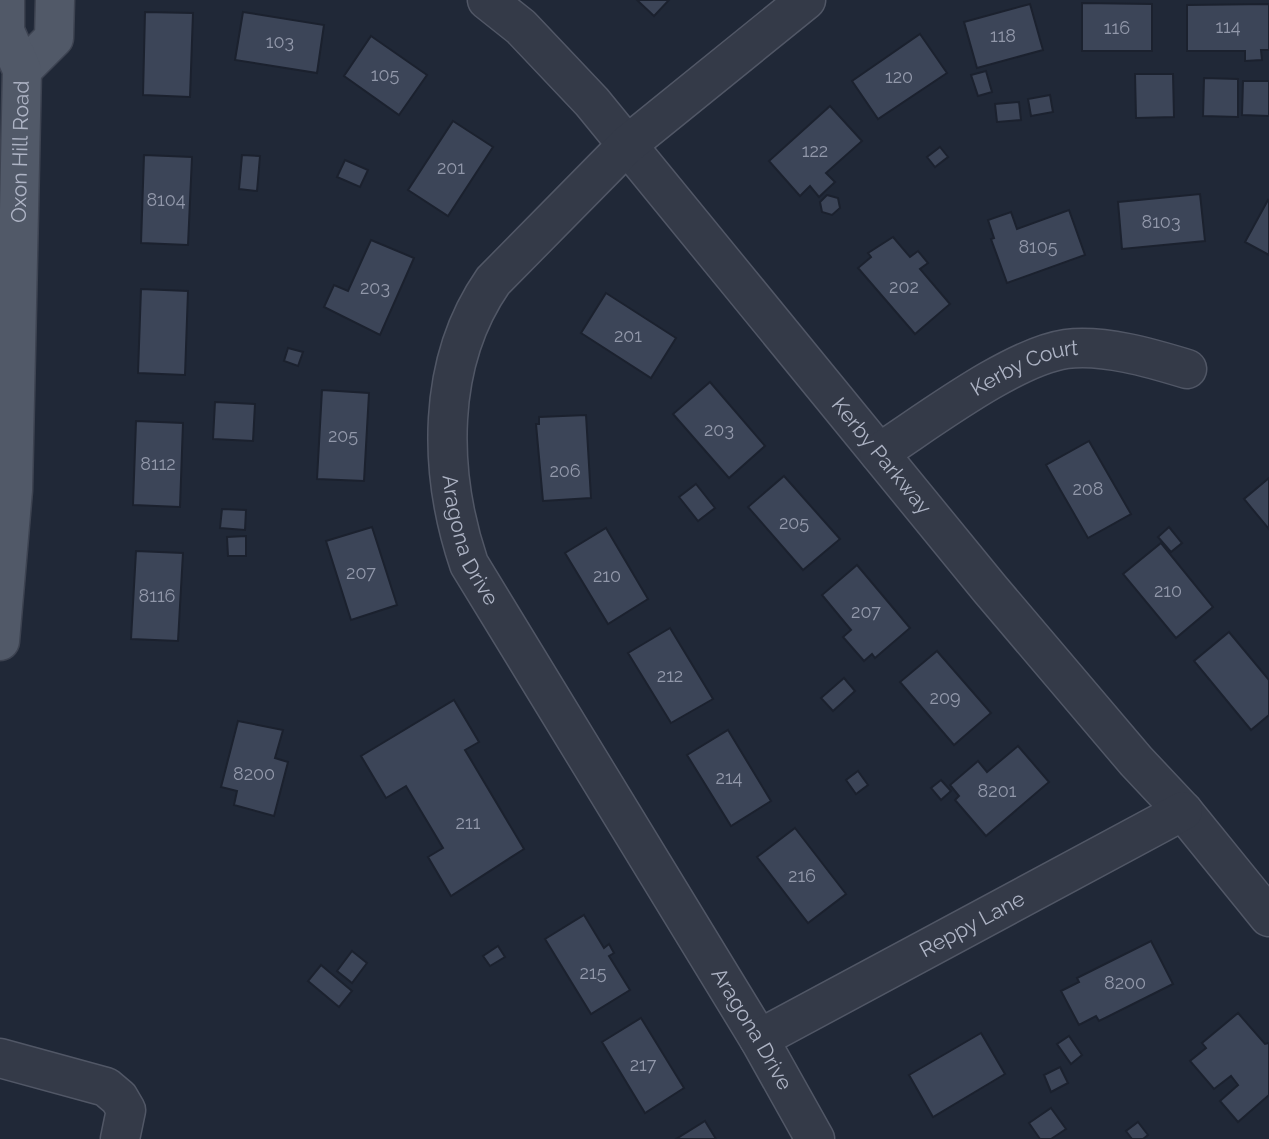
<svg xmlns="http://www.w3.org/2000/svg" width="1269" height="1139" viewBox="0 0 1269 1139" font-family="Raleway,sans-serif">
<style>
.building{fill:#3c4558;stroke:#1b212e;stroke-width:2}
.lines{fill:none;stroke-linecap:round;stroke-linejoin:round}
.minor-casing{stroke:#515766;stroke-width:41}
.major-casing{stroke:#3d4351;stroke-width:41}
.minor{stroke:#343a48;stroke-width:38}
.major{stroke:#515968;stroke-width:38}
.labels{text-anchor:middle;stroke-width:6;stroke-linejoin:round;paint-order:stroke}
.number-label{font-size:18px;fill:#9298aa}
.street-label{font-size:21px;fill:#aeb4c5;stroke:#191f2c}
</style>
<rect width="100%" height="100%" fill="#202837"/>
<!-- building -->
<g class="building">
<path d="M637,0H669L654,16Z"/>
<path d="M1082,3L1152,4V51H1082Z"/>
<path d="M1030,4L1043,50L977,68L964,22Z"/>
<path d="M1269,4V50H1261L1262,60L1245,61V51H1187V5Z"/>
<path d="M145,12L193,13L190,97L143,95Z"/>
<path d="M243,12L324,25L317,73L235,60Z"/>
<path d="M920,34L947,73L878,119L852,81Z"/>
<path d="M371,36L427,75L399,115L344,76Z"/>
<path d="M986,71L992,92L978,96L971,75Z"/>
<path d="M1135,74H1173L1174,117L1136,118Z"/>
<path d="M1204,78L1238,79V117L1203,116Z"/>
<path d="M1243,81H1269V116L1242,115Z"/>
<path d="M1050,95L1053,112L1031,116L1028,99Z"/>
<path d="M1019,102L1021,120L997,122L995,104Z"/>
<path d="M830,106L862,141L826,173L835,182L819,197L810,186L800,196L769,161Z"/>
<path d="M453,121L493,147L448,216L408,190Z"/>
<path d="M940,147L948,157L935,167L927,157Z"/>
<path d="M144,155L192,157L188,245L141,243Z"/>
<path d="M242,155L260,156L257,191L239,189Z"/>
<path d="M345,160L368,170L360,187L337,177Z"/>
<path d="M1200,194L1205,241L1122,249L1118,202Z"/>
<path d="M827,195L838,198L840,208L832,215L822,212L820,202Z"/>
<path d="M1268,200L1269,201V255L1245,242Z"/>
<path d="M1069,210L1085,255L1007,283L991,239L994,238L988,220L1011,212L1017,229Z"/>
<path d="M893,237L910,257L918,251L928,263L920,269L950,304L915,334L858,268L871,257L868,253Z"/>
<path d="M371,240L414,258L380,335L324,307L334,285L348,291Z"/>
<path d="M141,289L188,291L185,375L138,373Z"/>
<path d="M606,293L676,338L651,378L581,333Z"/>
<path d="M288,348L303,352L298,366L284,361Z"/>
<path d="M710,382L765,446L729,478L673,414Z"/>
<path d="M322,390L369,393L364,481L317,479Z"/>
<path d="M215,402L255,404L253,441L213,439Z"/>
<path d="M586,415L591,498L543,501L536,424H539V417Z"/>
<path d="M136,421L183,423L180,507L133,505Z"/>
<path d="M1089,441L1131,514L1088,538L1046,465Z"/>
<path d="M784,476L840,539L803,570L748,507Z"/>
<path d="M1269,478V529L1244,499Z"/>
<path d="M696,484L715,508L698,521L679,497Z"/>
<path d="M222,509L246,510L245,530L220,528Z"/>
<path d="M372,527L397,605L351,620L326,541Z"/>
<path d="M1169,527L1182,543L1171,552L1158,537Z"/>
<path d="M606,528L648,599L608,624L565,553Z"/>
<path d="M246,536V556H228L227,537Z"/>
<path d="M1161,543L1213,607L1176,638L1123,574Z"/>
<path d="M136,551L183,553L178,641L131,639Z"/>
<path d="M857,565L910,628L875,658L872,654L864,661L843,637L851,630L822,595Z"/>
<path d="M670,628L713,699L671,723L628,653Z"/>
<path d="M1229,632L1269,680V715L1251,730L1194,661Z"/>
<path d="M937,651L991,713L954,745L900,682Z"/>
<path d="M844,678L855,691L833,711L821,698Z"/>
<path d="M454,700L479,742L465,750L524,849L451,896L428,857L443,848L406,786L386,798L361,756Z"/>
<path d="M238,721L283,730L275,758L288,762L274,816L234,805L237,791L221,787Z"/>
<path d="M728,730L771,801L731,826L687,755Z"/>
<path d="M1018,746L1049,782L986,836L955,800L959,796L950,785L978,761L987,772Z"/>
<path d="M858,771L868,785L856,794L846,780Z"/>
<path d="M941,780L951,791L941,800L931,788Z"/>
<path d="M795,828L846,894L808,923L757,857Z"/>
<path d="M584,915L604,948L609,944L614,953L609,956L630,990L591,1014L545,939Z"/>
<path d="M1151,941L1173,984L1099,1021L1096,1016L1079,1025L1061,991L1079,982L1077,978Z"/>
<path d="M498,946L505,957L490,966L483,956Z"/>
<path d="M352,951L367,963L352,983L337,971Z"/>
<path d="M321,965L352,991L339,1007L308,981Z"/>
<path d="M1238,1013L1265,1044L1269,1043V1095L1238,1122L1220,1101L1238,1085L1231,1076L1214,1089L1190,1061L1206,1048L1202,1043Z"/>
<path d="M641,1018L684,1088L645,1113L602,1042Z"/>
<path d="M981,1033L1005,1074L933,1117L909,1075Z"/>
<path d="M1069,1036L1082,1055L1071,1064L1057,1044Z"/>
<path d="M1060,1067L1068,1083L1051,1092L1044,1075Z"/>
<path d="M1051,1108L1066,1129L1051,1139H1040L1029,1123Z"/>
<path d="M705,1121L716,1139H676Z"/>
<path d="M1138,1122L1148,1135L1143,1139H1132L1126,1131Z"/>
</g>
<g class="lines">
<!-- minor casing -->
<g class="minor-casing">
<g id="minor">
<path id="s1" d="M487,0L521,27L592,102L990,589L1136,761L1183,811L1269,917"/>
<path id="s2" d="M806,0L627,145L493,281C436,363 438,472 469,564L759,1039L815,1139"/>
<path id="s3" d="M879,453C927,422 1012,357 1066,349C1103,344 1151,358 1187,369"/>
<path id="s4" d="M759,1039L1183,811"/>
<path d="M0,1058L106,1087L119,1098L126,1110L120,1139"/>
</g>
</g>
<!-- major casing -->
<g class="major-casing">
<g id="major">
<path d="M22,70L54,38L55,0"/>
<path id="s5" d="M0,641L13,490L22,70L5,31V0"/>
</g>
</g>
<!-- minor -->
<use href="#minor" class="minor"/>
<!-- major -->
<use href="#major" class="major"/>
</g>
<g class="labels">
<!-- number labels -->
<g class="number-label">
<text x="1228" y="33">114</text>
<text x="1117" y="34">116</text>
<text x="1003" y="42">118</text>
<text x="280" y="48">103</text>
<text x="385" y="81">105</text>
<text x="899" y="83">120</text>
<text x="815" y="157">122</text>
<text x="451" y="174">201</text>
<text x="166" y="206">8104</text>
<text x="1161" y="228">8103</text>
<text x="1038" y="253">8105</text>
<text x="904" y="293">202</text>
<text x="375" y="294">203</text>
<text x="628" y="342">201</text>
<text x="719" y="436">203</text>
<text x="343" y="442">205</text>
<text x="158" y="470">8112</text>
<text x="565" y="477">206</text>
<text x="1088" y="495">208</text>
<text x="794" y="529">205</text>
<text x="361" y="579">207</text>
<text x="607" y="582">210</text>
<text x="1168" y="597">210</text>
<text x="157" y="602">8116</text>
<text x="866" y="618">207</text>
<text x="670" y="682">212</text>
<text x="945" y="704">209</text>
<text x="254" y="780">8200</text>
<text x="729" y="784">214</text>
<text x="997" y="797">8201</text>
<text x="468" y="829">211</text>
<text x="802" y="882">216</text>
<text x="593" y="979">215</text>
<text x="1125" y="989">8200</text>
<text x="643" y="1071">217</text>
</g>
<!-- street labels -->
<g class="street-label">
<text dy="7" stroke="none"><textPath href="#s5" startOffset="490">Oxon Hill Road</textPath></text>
<text dy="7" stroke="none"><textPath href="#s3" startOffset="170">Kerby Court</textPath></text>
<text dy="7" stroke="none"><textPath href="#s1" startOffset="604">Kerby Parkway</textPath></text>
<text dy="7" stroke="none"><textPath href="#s2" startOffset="693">Aragona Drive</textPath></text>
<text dy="7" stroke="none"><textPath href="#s4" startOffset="242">Reppy Lane</textPath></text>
<text dy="7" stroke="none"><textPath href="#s2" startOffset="1260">Aragona Drive</textPath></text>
</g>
</g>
</svg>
